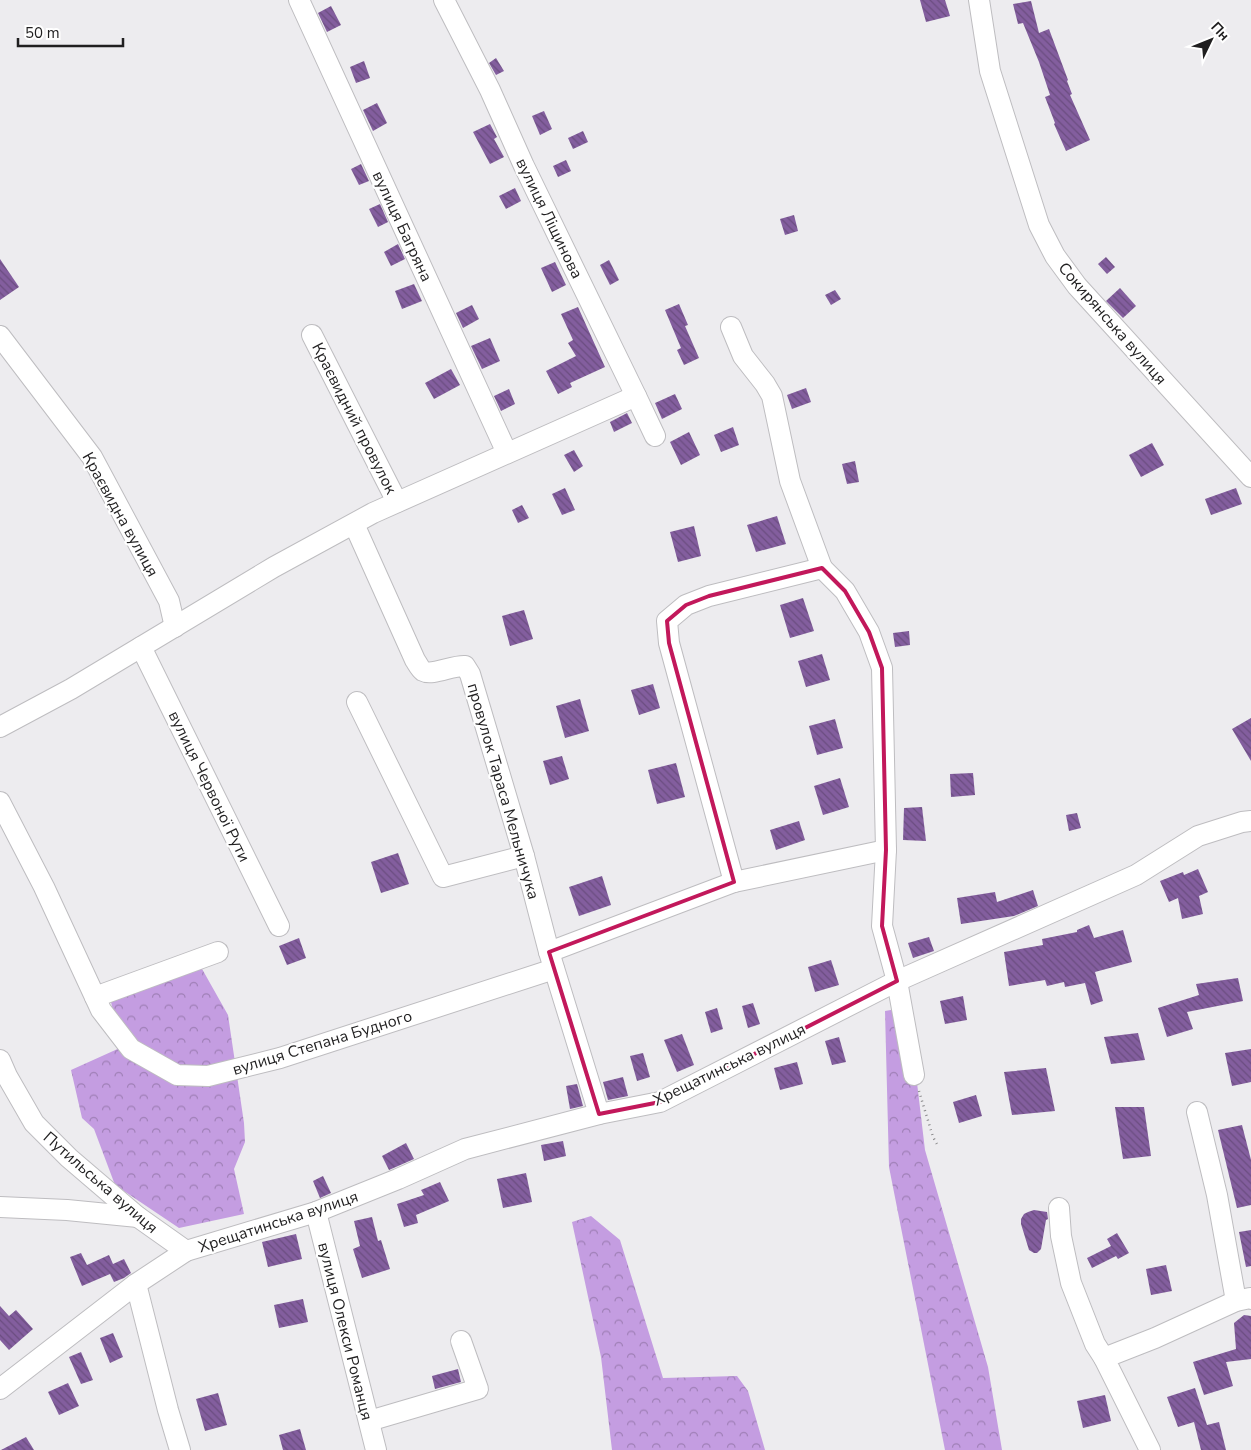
<svg xmlns="http://www.w3.org/2000/svg" width="1251" height="1450" viewBox="0 0 1251 1450" font-family="'Nunito Sans',sans-serif">
<style>
.forest{fill:url(#forest-crowns)}
.building{fill:url(#building-back-hatch)}
.lines{fill:none;stroke-linecap:round;stroke-linejoin:round}
.minor-casing{stroke:#bebdc0;stroke-width:22}
.path{stroke:#8b8a8c;stroke-width:2.5;stroke-dasharray:1 4;stroke-linecap:butt}
.minor{stroke:#fff;stroke-width:20}
.marked{fill:none;stroke:#c2185b;stroke-width:4;stroke-linejoin:round}
.labels{text-anchor:middle;stroke-width:4.5;stroke-linejoin:round;paint-order:stroke}
.street-label{font-size:16px;fill:#201f20;stroke:#fff}
</style>
<defs>
<pattern id="forest-crowns" width="20" height="18" patternUnits="userSpaceOnUse" patternTransform="scale(1.25)"><rect width="20" height="18" fill="#c49de1"/><path d="M2 6a3 3 0 1 1 6 0M12 15a3 3 0 1 1 6 0" fill="none" stroke="#9f7fb6"/></pattern>
<pattern id="building-back-hatch" width="6" height="6" patternUnits="userSpaceOnUse" patternTransform="scale(1.25)"><rect width="6" height="6" fill="#835e9e"/><path d="M-1 5l2 2M0 0l6 6M5-1l2 2" fill="none" stroke="#6b4d80"/></pattern>
</defs>
<rect width="100%" height="100%" fill="#edecef"/>
<!-- forest -->
<g class="forest">
<path d="M197,960L228,1015L244,1123L245,1142L234,1169L244,1214L179,1228L115,1185L94,1129L82,1118L71,1070L122,1047L110,998Z"/>
<path d="M908,1007L925,1150L988,1367L1002,1450H945L889,1167L885,1011Z"/>
<path d="M591,1216L620,1240L663,1378L737,1376L748,1391L765,1450H612L601,1357L572,1222Z"/>
</g>
<!-- building -->
<g class="building">
<path d="M920,0H945L950,16L926,22Z"/>
<path d="M1031,1L1039,33L1049,29L1068,80L1067,81L1072,94L1070,95L1090,140L1066,151L1054,124L1055,123L1045,97L1050,95L1039,62L1023,23L1018,24L1013,4Z"/>
<path d="M331,6L341,25L327,32L318,13Z"/>
<path d="M496,58L504,71L496,75L489,63Z"/>
<path d="M364,61L370,78L356,83L350,67Z"/>
<path d="M377,103L387,123L373,131L363,110Z"/>
<path d="M544,111L552,129L540,135L532,116Z"/>
<path d="M490,124L497,137L494,139L504,157L490,164L473,132Z"/>
<path d="M583,131L588,142L573,149L568,138Z"/>
<path d="M566,160L571,171L558,177L553,166Z"/>
<path d="M361,164L369,181L359,185L351,169Z"/>
<path d="M515,188L521,201L506,209L499,196Z"/>
<path d="M380,204L388,222L378,227L369,209Z"/>
<path d="M794,215L798,231L785,235L780,219Z"/>
<path d="M398,244L405,259L391,266L384,252Z"/>
<path d="M1106,257L1115,267L1107,274L1098,264Z"/>
<path d="M0,259L19,287L0,300Z"/>
<path d="M609,260L619,280L610,285L600,265Z"/>
<path d="M555,262L566,285L552,292L541,268Z"/>
<path d="M414,284L422,301L402,309L395,291Z"/>
<path d="M1120,288L1136,306L1123,318L1106,301Z"/>
<path d="M835,290L841,299L831,305L825,295Z"/>
<path d="M679,304L688,325L685,326L699,358L684,365L677,350L681,348L665,310Z"/>
<path d="M472,305L479,319L463,328L456,313Z"/>
<path d="M578,307L605,367L570,383L572,387L558,394L546,371L576,356L568,343L573,340L561,314Z"/>
<path d="M490,338L500,361L482,369L471,346Z"/>
<path d="M451,369L460,385L434,399L425,383Z"/>
<path d="M806,388L811,402L792,409L787,395Z"/>
<path d="M509,389L515,404L501,411L494,396Z"/>
<path d="M675,394L682,409L662,419L655,403Z"/>
<path d="M627,413L632,423L614,432L610,422Z"/>
<path d="M733,427L739,445L721,452L714,435Z"/>
<path d="M689,432L700,455L681,465L670,442Z"/>
<path d="M1152,443L1164,465L1141,477L1129,455Z"/>
<path d="M574,450L583,466L574,472L564,455Z"/>
<path d="M855,461L859,482L847,484L842,464Z"/>
<path d="M565,488L575,510L562,515L552,494Z"/>
<path d="M1236,488L1242,504L1211,515L1205,499Z"/>
<path d="M522,505L529,518L518,523L512,510Z"/>
<path d="M777,516L786,544L756,552L747,525Z"/>
<path d="M694,526L701,556L678,562L670,532Z"/>
<path d="M803,598L814,631L790,638L780,605Z"/>
<path d="M524,610L533,639L510,646L502,616Z"/>
<path d="M909,631L910,645L895,647L893,633Z"/>
<path d="M822,654L830,680L806,687L798,661Z"/>
<path d="M653,684L660,708L639,715L631,690Z"/>
<path d="M580,699L589,731L565,738L556,706Z"/>
<path d="M1251,718V761L1232,729Z"/>
<path d="M835,719L843,748L817,755L809,726Z"/>
<path d="M562,756L569,779L550,785L543,761Z"/>
<path d="M676,763L685,797L657,804L648,770Z"/>
<path d="M973,773L975,795L951,797L950,774Z"/>
<path d="M840,778L849,807L823,815L814,786Z"/>
<path d="M922,807L926,841L903,840L904,808Z"/>
<path d="M1077,813L1081,828L1069,831L1066,815Z"/>
<path d="M799,821L805,840L776,850L770,830Z"/>
<path d="M398,853L409,884L381,893L371,862Z"/>
<path d="M1198,869L1208,892L1199,896L1203,914L1182,919L1178,898L1169,902L1160,881L1183,872L1184,875Z"/>
<path d="M602,876L611,905L579,916L569,887Z"/>
<path d="M1033,890L1038,906L1014,916L961,924L957,898L995,892L997,902Z"/>
<path d="M1089,925L1094,938L1123,930L1132,962L1095,972L1103,1001L1091,1005L1085,983L1065,987L1064,982L1047,986L1045,980L1009,986L1004,952L1043,945L1042,939L1077,932V930Z"/>
<path d="M929,937L934,951L913,958L908,943Z"/>
<path d="M299,938L306,958L287,965L279,946Z"/>
<path d="M831,960L839,985L815,992L808,967Z"/>
<path d="M1238,978L1243,1001L1187,1012L1193,1029L1167,1037L1158,1008L1199,995L1196,984Z"/>
<path d="M963,996L967,1020L945,1024L940,1001Z"/>
<path d="M753,1003L760,1024L748,1028L742,1006Z"/>
<path d="M717,1008L723,1029L711,1033L705,1012Z"/>
<path d="M1138,1033L1145,1060L1111,1064L1104,1037Z"/>
<path d="M682,1034L694,1065L677,1072L664,1040Z"/>
<path d="M839,1037L846,1062L832,1065L825,1041Z"/>
<path d="M1251,1049V1082L1232,1086L1225,1053Z"/>
<path d="M643,1053L650,1077L637,1081L630,1056Z"/>
<path d="M797,1062L803,1084L780,1090L774,1068Z"/>
<path d="M1046,1068L1055,1111L1012,1115L1004,1072Z"/>
<path d="M623,1077L628,1096L608,1100L603,1082Z"/>
<path d="M577,1084L583,1106L570,1109L566,1086Z"/>
<path d="M976,1095L982,1116L959,1123L953,1102Z"/>
<path d="M1115,1107H1144L1151,1156L1123,1159Z"/>
<path d="M1242,1125L1251,1160V1205L1237,1208L1218,1130Z"/>
<path d="M563,1141L566,1156L544,1161L541,1145Z"/>
<path d="M406,1143L414,1159L389,1170L382,1156Z"/>
<path d="M526,1173L532,1202L503,1208L497,1179Z"/>
<path d="M323,1176L331,1193L320,1198L313,1181Z"/>
<path d="M440,1182L449,1201L416,1215L418,1223L404,1227L397,1204L424,1195L421,1190Z"/>
<path d="M1034,1210L1047,1212L1048,1219L1046,1220L1041,1249L1037,1253H1034L1029,1250L1021,1224V1219L1024,1214L1028,1212Z"/>
<path d="M372,1217L378,1241L381,1240L390,1269L362,1278L353,1249L360,1246L354,1221Z"/>
<path d="M1251,1230V1266L1246,1267L1239,1232Z"/>
<path d="M1117,1233L1129,1253L1118,1259L1116,1256L1092,1268L1087,1258L1111,1246L1107,1239Z"/>
<path d="M296,1234L302,1259L268,1267L262,1242Z"/>
<path d="M81,1253L87,1265L109,1255L113,1264L124,1259L131,1273L124,1278L114,1282L110,1274L82,1286L70,1257Z"/>
<path d="M1166,1265L1172,1291L1151,1295L1146,1269Z"/>
<path d="M303,1299L308,1322L279,1328L274,1305Z"/>
<path d="M0,1306L9,1316L16,1310L33,1329L9,1350L0,1340Z"/>
<path d="M1244,1315L1251,1316V1359L1226,1362L1233,1386L1204,1395L1193,1362L1236,1349L1234,1323Z"/>
<path d="M113,1333L123,1357L110,1363L100,1338Z"/>
<path d="M81,1352L93,1380L81,1384L69,1357Z"/>
<path d="M458,1369L461,1382L435,1389L432,1376Z"/>
<path d="M68,1383L79,1406L59,1415L48,1392Z"/>
<path d="M1195,1388L1207,1425L1219,1422L1226,1450H1201L1194,1422L1178,1427L1167,1397Z"/>
<path d="M218,1393L227,1425L205,1431L196,1399Z"/>
<path d="M1105,1395L1111,1421L1083,1428L1077,1401Z"/>
<path d="M300,1429L306,1450H283L279,1435Z"/>
<path d="M26,1437L34,1450H1Z"/>
</g>
<g class="lines">
<!-- minor casing -->
<g class="minor-casing">
<g id="minor">
<path d="M299,0L507,453"/>
<path d="M444,0L490,90L524,166L636,396L655,436"/>
<path d="M979,0L990,71L1039,225L1055,256L1077,286L1251,477"/>
<path d="M731,327L743,356L765,384L772,396L790,481L822,568"/>
<path d="M312,335L397,502"/>
<path d="M0,336L92,457L169,601L175,627"/>
<path d="M354,524L415,660C417,663 420,669 423,671C432,676 453,665 465,666L470,674L524,856L549,952L599,1114"/>
<path d="M141,647L279,926"/>
<path d="M357,702L443,877L524,856"/>
<path d="M0,727L71,689L274,567L373,513L636,396"/>
<path d="M0,802L44,887L101,1010L131,1049L177,1075L208,1076L280,1058L554,969"/>
<path d="M734,882L669,643L667,621L686,605L709,596L822,568L845,591L869,632L882,668L886,850L882,926L897,981L914,1075"/>
<path d="M549,952L734,882L886,850"/>
<path d="M95,997L218,952"/>
<path d="M0,1060L7,1076L34,1123L69,1158L138,1217L186,1251L136,1284L0,1389"/>
<path d="M1197,1112L1217,1195L1236,1301"/>
<path d="M0,1207L67,1210L138,1217"/>
<path d="M1059,1208L1061,1236L1071,1283L1095,1344L1104,1358"/>
<path d="M316,1212L376,1450"/>
<path d="M186,1251L316,1212L398,1179L465,1149L599,1114L660,1102L897,981L1136,875L1198,836L1242,822L1251,821"/>
<path d="M136,1284L168,1410L180,1450"/>
<path d="M369,1421L478,1389L461,1341"/>
<path d="M1150,1450L1104,1358L1155,1338L1236,1301L1250,1298L1251,1299"/>
</g>
</g>
<!-- path -->
<path class="path" d="M919,1091L933,1137L938,1146"/>
<!-- minor -->
<use href="#minor" class="minor"/>
</g>
<!-- marked area -->
<path class="marked" d="M822,568L845,591L869,632L882,668L886,850L882,926L897,981L660,1102L599,1114L549,952L734,882L669,643L667,621L686,605L709,596Z"/>
<g class="labels">
<!-- street labels -->
<g class="street-label">
<text transform="translate(550 218) rotate(64)" y="6">вулиця Ліщинова</text>
<text transform="translate(403 226) rotate(65)" y="6">вулиця Багряна</text>
<text transform="translate(1113 323) rotate(49)" y="6">Сокирянська вулиця</text>
<text transform="translate(355 418) rotate(63)" y="6">Краєвидний провулок</text>
<text transform="translate(121 514) rotate(61)" y="6">Краєвидна вулиця</text>
<text transform="translate(210 786) rotate(64)" y="6">вулиця Червоної Рути</text>
<text transform="translate(504 791) rotate(74)" y="6">провулок Тараса Мельничука</text>
<text transform="translate(322 1042) rotate(-17)" y="6">вулиця Степана Будного</text>
<text transform="translate(729 1064) rotate(-26)" y="6">Хрещатинська вулиця</text>
<text transform="translate(101 1182) rotate(41)" y="6">Путильська вулиця</text>
<text transform="translate(278 1221) rotate(-18)" y="6">Хрещатинська вулиця</text>
<text transform="translate(346 1331) rotate(76)" y="6">вулиця Олекси Романця</text>
</g>
</g>
<!-- north arrow -->
<g transform="translate(1211 40) rotate(47)" stroke="#ffffff" stroke-width="4" paint-order="stroke">
<path d="M0-4L9 19L0 12L-9 19Z" fill="#201f20"/>
<text y="-8" font-size="14" font-weight="bold" text-anchor="middle" fill="#201f20">Пн</text>
</g>
<!-- scale -->
<path d="M18 38v8h105v-8" fill="none" stroke="#201f20" stroke-width="2.5"/>
<text x="25" y="38" font-size="15" fill="#201f20" stroke="#ffffff" stroke-width="4" paint-order="stroke">50 m</text>
</svg>
